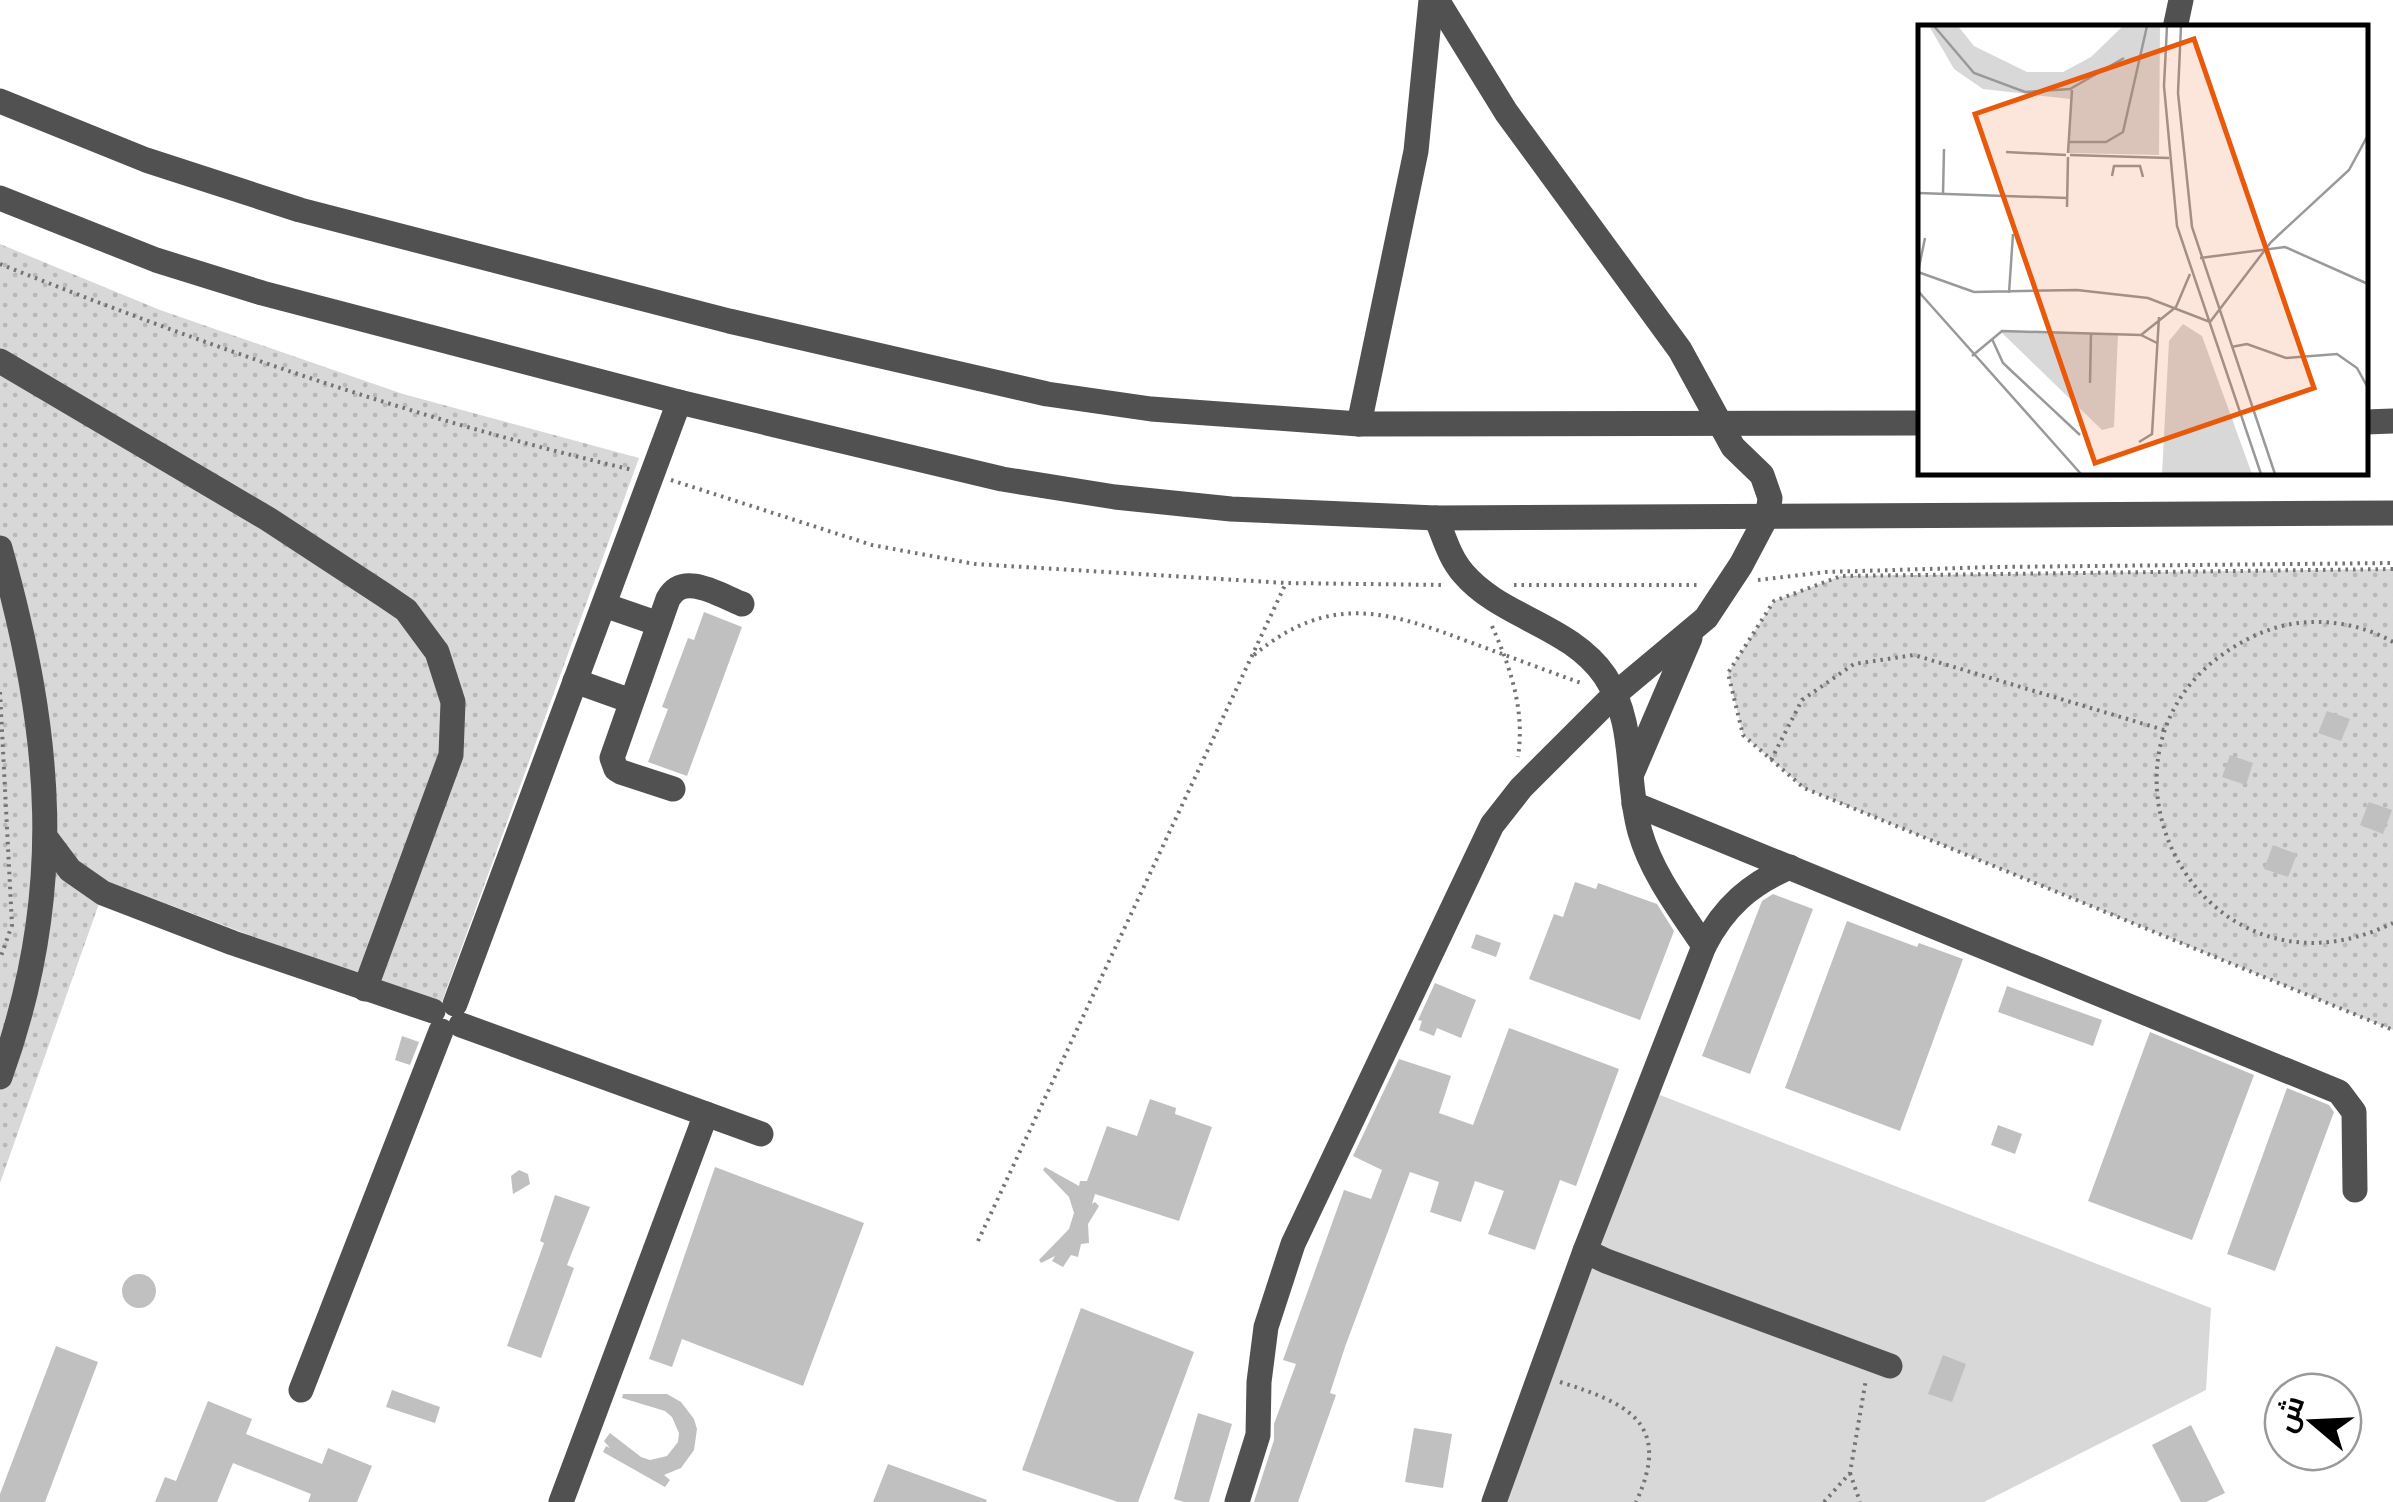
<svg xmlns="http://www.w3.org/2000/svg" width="2393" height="1502" viewBox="0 0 2393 1502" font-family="'Noto Sans',Cairo,sans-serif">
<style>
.grass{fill:url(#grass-dots)}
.park{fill:#d8d8d8}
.building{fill:#c0c0c0}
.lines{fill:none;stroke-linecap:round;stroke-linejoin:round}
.path{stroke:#737373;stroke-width:4;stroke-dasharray:2.5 5;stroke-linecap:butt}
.minor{stroke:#515151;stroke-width:25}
.inset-road{fill:none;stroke:#999;stroke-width:2.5}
.view{fill:#e8590c;fill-opacity:0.15;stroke:#e8590c;stroke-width:5}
.inset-edge{fill:none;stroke:#000;stroke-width:5}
</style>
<defs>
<pattern id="grass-dots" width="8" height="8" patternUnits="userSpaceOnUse" patternTransform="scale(2.5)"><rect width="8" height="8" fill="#d8d8d8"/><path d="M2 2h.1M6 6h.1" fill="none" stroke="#b8b8b8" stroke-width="1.8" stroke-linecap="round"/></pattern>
</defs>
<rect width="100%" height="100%" fill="#fff"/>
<!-- grass -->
<g class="grass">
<path d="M0,244L160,310L403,394L639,458L440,1007L107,881L0,1183Z"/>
<path d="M2393,569V1030L1804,788L1743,735L1728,673L1774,601L1841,576Z"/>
</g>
<!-- park -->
<path class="park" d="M1647,1090L2211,1308L2206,1390L1984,1502H1496Z"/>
<!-- building -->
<g class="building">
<path d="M704,612L742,627L687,776L648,762L668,709L662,707L688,638L694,640Z"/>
<path d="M2327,711L2350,719L2341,741L2318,733Z"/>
<path d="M2230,755L2253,763L2246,785L2222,777Z"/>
<path d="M2369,802L2392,810L2383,834L2360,825Z"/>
<path d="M2273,845L2297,854L2288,877L2264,869Z"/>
<path d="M1575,882L1596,889L1598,883L1657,904L1674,931L1640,1020L1529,979L1554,914L1563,917Z"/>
<path d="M1773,894L1813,909L1750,1074L1702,1056L1762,901Z"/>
<path d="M1847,921L1917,947L1919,943L1963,959L1900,1131L1785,1088Z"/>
<path d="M1476,934L1501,943L1496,957L1471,948Z"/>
<path d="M1435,983L1476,1000L1461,1038L1437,1028L1434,1036L1419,1030L1422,1021L1418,1020Z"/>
<path d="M2007,986L2102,1020L2093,1046L1998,1012Z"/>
<path d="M1509,1028L1619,1069L1576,1186L1560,1180L1535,1250L1488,1234L1504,1191L1475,1181L1461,1222L1430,1212L1439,1182L1410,1172L1345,1347L1330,1393L1336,1395L1298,1502H1254L1274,1440V1424L1296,1364L1283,1360L1344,1190L1371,1199L1382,1170L1353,1156L1399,1059L1451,1076L1439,1113L1473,1125Z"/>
<path d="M2150,1032L2254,1075L2192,1240L2088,1201Z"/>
<path d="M402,1036L419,1042L410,1065L395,1060Z"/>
<path d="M2287,1088L2329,1105L2334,1112L2275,1271L2227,1254Z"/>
<path d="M1150,1099L1176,1108L1175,1114L1212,1127L1179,1221L1095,1194L1092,1204L1095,1202L1099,1206L1088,1224L1089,1243L1081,1244L1078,1257L1071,1255L1063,1267L1052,1261L1055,1256L1041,1263L1039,1260L1069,1229L1074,1213L1069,1197L1043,1170L1045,1167L1079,1186L1080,1181H1087L1107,1126L1137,1136Z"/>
<path d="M1998,1125L2022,1134L2015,1154L1991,1145Z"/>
<path d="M715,1167L864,1223L803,1386L682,1339L672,1367L649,1359Z"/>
<path d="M519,1170L528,1174L530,1184L513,1194L511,1176Z"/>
<path d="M555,1195L590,1207L567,1265L574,1268L541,1358L507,1346L544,1243L540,1241Z"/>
<circle cx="139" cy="1291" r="17"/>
<path d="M1081,1308L1194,1352L1138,1502H1118L1022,1470Z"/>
<path d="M56,1346L98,1362L45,1502H0V1494Z"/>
<path d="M1943,1355L1966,1364L1952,1402L1928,1394Z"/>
<path d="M392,1390L440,1407L435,1423L386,1407Z"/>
<path d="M623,1394H667L681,1402L694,1419L697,1429L694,1450L681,1468L664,1475L670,1480L665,1487L603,1452L606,1446L610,1448L604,1441L610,1433L641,1457L650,1460L667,1456L678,1442L679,1433L672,1417L665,1411L622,1398Z"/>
<path d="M208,1401L252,1419L246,1434L322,1464L328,1448L372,1466L357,1502H308L311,1494L233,1463L217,1502H155L165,1477L176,1481Z"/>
<path d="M1198,1413L1232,1424L1209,1502H1184L1174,1499Z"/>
<path d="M2191,1425L2225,1493L2206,1502H2181L2152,1445Z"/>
<path d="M1414,1428L1452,1434L1443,1488L1405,1482Z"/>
<path d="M888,1464L987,1500L986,1502H873Z"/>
</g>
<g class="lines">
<!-- path -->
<g class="path">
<path d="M0,264C206,346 417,420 633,470"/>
<path d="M671,480L872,545L975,564L1286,583L1444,585"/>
<path d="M2393,569L1841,576L1774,601L1728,673L1743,735L1804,788L2393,1030"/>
<path d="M1758,580L1826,572L1995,567L2393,563"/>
<path d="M1514,585H1699"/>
<path d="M1492,626C1511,669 1525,710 1518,757"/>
<path d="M2393,642C2351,618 2297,615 2254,636C2055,730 2191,1021 2393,923"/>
<path d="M1254,655C1330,592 1388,611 1472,643C1508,656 1545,670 1581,683"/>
<path d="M0,692L12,925L0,959"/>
<path d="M1771,760L1802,700L1854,664L1914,655L2164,730"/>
<path d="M978,1241L1286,583"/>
<path d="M1560,1382C1627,1403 1673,1423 1636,1502"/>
<path d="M1850,1473L1860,1502"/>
<path d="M1824,1502L1850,1473L1866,1379"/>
</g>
<!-- minor -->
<g class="minor">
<path d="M2175,28L2181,0"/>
<path d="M0,101L146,160L300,210L729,321L1047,394L1151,409L1359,424L1920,423"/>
<path d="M0,198L156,260L262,293L679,402L1002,479L1115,497L1231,509L1436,518L2393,513"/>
<path d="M0,361L268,519L384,595L406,610L437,652L453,702L451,755L365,989"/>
<path d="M2366,422L2393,421"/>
<path d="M1359,424L1416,151L1431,0"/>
<path d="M1436,518C1444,536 1449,557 1463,573C1501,618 1570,625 1605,676C1637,724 1625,780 1640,832C1652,874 1680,910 1704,946"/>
<path d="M0,548C52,734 67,892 0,1077"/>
<path d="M604,605L659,624"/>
<path d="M575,681L631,701"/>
<path d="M1633,771L1690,638"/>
<path d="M673,789L621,772L616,769L612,758L668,599C683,571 719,595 742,604"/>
<path d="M1634,804L2339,1092L2354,1112L2355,1190"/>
<path d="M46,838L70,870L103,893L233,943L433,1011"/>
<path d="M455,1004L679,402"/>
<path d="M461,1025L761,1134"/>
<path d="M1585,1251L1606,1261L1890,1366"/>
<path d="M301,1390L441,1031"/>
<path d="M561,1502L706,1114"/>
<path d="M1237,1502L1258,1435L1259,1382L1266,1327L1293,1244L1492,825L1521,788L1614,695L1706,618L1741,565L1768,514L1770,498L1762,475L1733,447L1680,350L1506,112L1437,0"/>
<path d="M1494,1502L1585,1251L1704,946C1724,907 1750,884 1790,867"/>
</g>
</g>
<!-- overview -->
<g transform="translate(1918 25)">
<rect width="450" height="450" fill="#fff"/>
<path d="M11,1H40L56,21L109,47H145L173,32L205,1H242L241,130L151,128L152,74L65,64L36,44ZM265,299L284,311L334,449H244L251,316Z" fill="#d8d8d8"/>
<path d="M82,306L200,309L196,402L184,405Z" fill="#d8d8d8"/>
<path class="inset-road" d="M16,1L56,48L107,67L152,64L206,33M249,1L246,61L259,201L343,449M263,1L260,68L274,202L357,449M150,117H188L205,107L229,1M88,127L148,130M150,128L154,65M152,130L251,133M194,151L196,141H222L225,152M0,168L149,173M25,169L26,124M149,182L150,132M282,233L367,222L450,259M0,247L56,267L159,265L230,273L292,297L353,217L431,145L450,110M0,247L7,213M0,266L163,449M91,268L95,209M223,310L258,282L272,249M74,314L85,338L162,410M313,322L329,319L368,333L419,329L439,343L450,363M54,331L84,306L223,310L239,318M172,358L173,308M221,417L234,409L241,292"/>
<path class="view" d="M276,14L396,363L177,438L57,89Z"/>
<rect width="450" height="450" class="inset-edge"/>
</g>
<!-- north arrow -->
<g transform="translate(2313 1422) rotate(289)"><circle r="48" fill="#ffffff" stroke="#999999" stroke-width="2.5"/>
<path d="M0-8L18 38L0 25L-18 38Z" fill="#000000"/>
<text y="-15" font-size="28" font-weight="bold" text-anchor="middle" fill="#000000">ش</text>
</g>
</svg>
